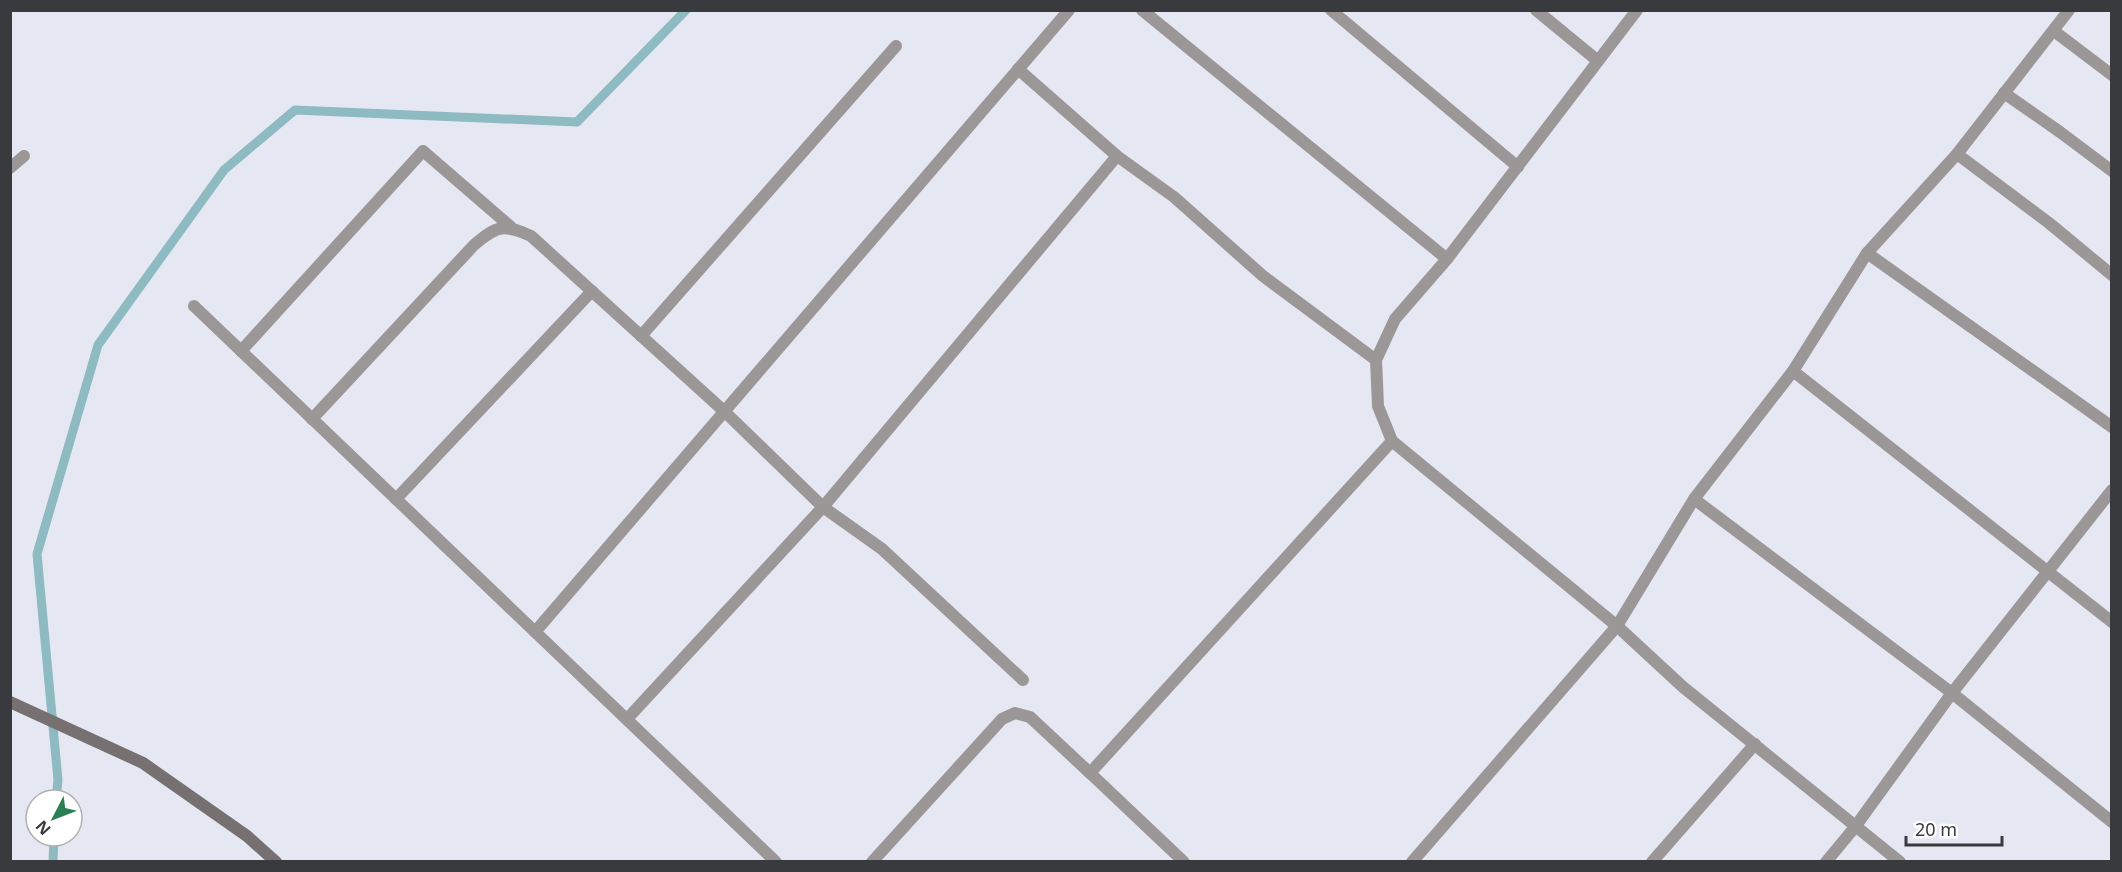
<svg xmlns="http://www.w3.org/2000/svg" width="2122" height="872" viewBox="0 0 2122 872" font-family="'Noto Sans',sans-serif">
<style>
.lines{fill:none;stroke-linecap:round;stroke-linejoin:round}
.stream{stroke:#8ebac2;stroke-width:9}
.street{stroke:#9c9797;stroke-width:12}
.secondary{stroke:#777071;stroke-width:12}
</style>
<rect width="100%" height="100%" fill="#e5e8f2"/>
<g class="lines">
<!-- stream -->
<g class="stream">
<path d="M56,800L58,780L37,554L98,345L224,170L295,110L577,122L686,10"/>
<path d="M53,862L54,836"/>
</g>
<!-- street -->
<g class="street">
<path d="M1142,10L1447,259"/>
<path d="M1331,10L1518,167"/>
<path d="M1536,10L1598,61"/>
<path d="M2054,31L2112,75"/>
<path d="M1018,69L1117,156L1174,197L1263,276L1376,360"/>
<path d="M2004,93L2060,132L2112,171"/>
<path d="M1957,154L2049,223L2112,275"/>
<path d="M10,168L24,156"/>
<path d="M1867,253L2112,427"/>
<path d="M194,306L776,862"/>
<path d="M641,336L896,46"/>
<path d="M241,351L423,151L511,227"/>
<path d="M1793,371L2112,622"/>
<path d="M312,419L474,245C497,225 504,224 531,236L725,412L823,507L882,549L1023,680"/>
<path d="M1392,441L1378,406L1376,360L1395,319L1447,259L1637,10"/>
<path d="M396,499L592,291"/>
<path d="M1694,499L1952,693L2112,822"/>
<path d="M535,632C714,425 890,216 1069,10"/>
<path d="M627,719L823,507L1117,156"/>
<path d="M1090,773L1184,862"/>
<path d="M872,862L1002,719L1015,713L1030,717L1090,773L1392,441L1617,626L1683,687L1900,862"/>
<path d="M1412,862L1617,626L1694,499L1793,371L1867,253L1957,154L2069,10"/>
<path d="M1652,862L1755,744"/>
<path d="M1826,862L1855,827L1952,693L2112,490"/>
</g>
<!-- secondary -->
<path class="secondary" d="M10,702L143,763L247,836L276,862"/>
</g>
<!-- border -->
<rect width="2122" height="872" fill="none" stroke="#393a3e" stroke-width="24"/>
<!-- north arrow -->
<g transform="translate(54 818) rotate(228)"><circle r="28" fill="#ffffff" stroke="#b0b0b2" stroke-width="1.5"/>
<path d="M0-4.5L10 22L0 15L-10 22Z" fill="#2a8054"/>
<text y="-9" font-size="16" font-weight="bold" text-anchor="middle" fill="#393a3e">N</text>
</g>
<!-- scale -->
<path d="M1906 836v9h96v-9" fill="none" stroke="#393a3e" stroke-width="3"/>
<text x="1915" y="836" font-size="18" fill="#393a3e" stroke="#ffffff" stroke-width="4.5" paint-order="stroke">20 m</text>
</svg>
